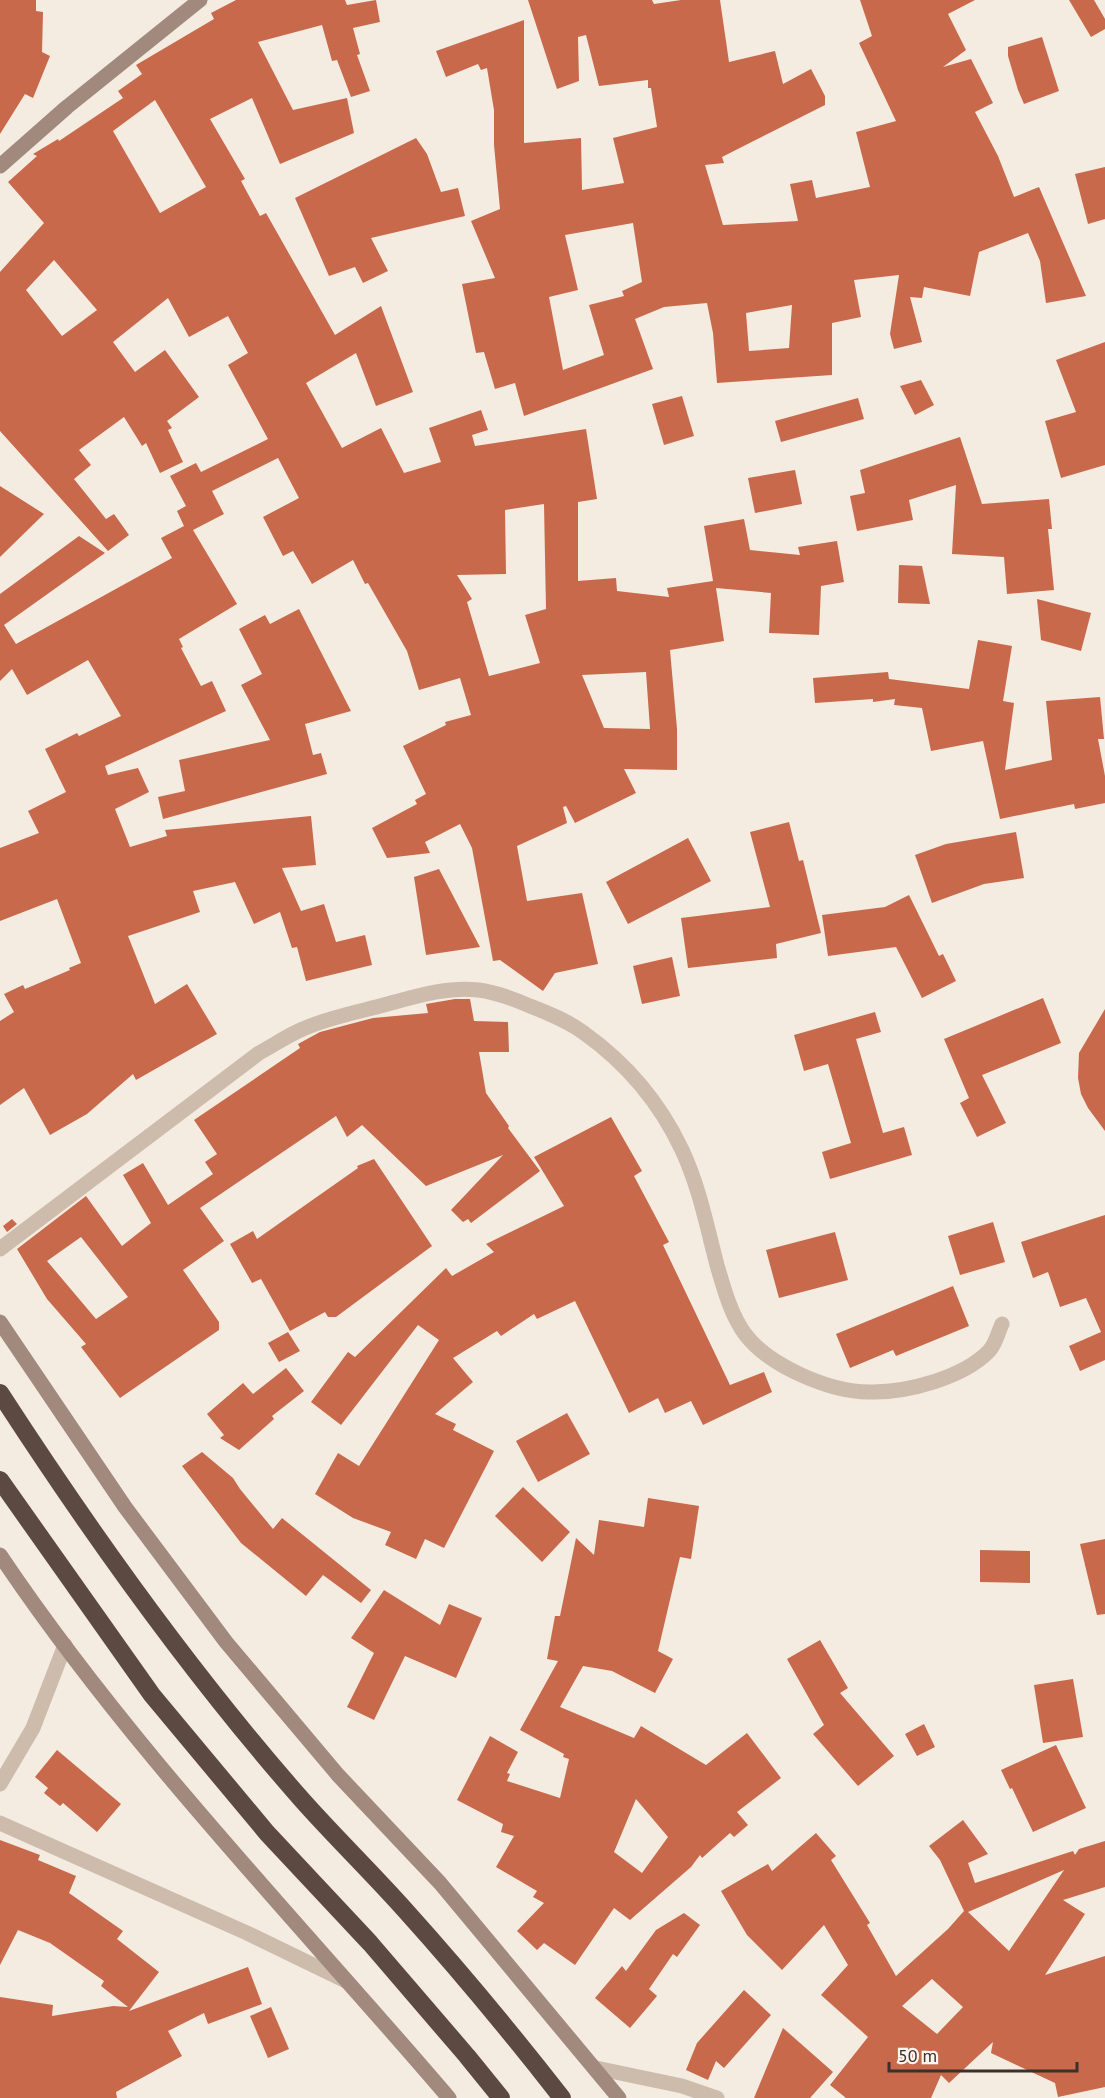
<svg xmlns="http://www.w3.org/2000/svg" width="1105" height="2098" viewBox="0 0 1105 2098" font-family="'PT Sans',sans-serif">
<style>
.building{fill:#c8694b;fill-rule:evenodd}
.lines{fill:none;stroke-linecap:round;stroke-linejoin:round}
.street{stroke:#cdbbac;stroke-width:15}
.secondary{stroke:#a18a7d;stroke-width:15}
.highway{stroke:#5c4a42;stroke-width:18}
</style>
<rect width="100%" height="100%" fill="#f4ebe1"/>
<!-- building -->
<g class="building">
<path d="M0,0H36V11L43,12L42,52L50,56L33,98L25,94L0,134Z"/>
<path d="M236,0H345L347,5L376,0L380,22L353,28L360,54L357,55L370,91L351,97L337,60L332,61L322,25L258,42L293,110L347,98L354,133L280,164L252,98L210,119L245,179L241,181L260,216L266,213L335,335L381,306L413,392L376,406L356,353L306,383L342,448L381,428L404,473L441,462L429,428L481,410L488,430L472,435L475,446L586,429L597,499L578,502V581L616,578L617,591L669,597L667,588L713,581L704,526L744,519L750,550L800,555L798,547L837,541L844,582L821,586L819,635L769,633L771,593L716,588L724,641L670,650L677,729V770L624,769L636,793L575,823L566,806L563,807L567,823L517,846L527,901L582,893L598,964L555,973L543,991L500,960L493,961L472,848L460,824L425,842L430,853L387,858L372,828L417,804L415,800L426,794L403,746L446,725L445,722L471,715L460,678L419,690L407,651L368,583L365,584L353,560L312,584L293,551L283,556L263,517L299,498L278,458L212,491L224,514L193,530L237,604L179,639L183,647L181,648L201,686L212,681L226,711L105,766L108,775L138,768L149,792L115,809L130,847L167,836L165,830L311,816L316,865L282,868L301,911L324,904L336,942L365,935L372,965L306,981L297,947L292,948L280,912L254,924L235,882L193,891L200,912L128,936L155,1004L187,984L217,1034L136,1080L133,1074L87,1114L50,1135L24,1088L0,1105V1021L14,1012L4,994L23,985L25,989L70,970L69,968L81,963L57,899L0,921V848L39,833L28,811L66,792L45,749L77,733L79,736L121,716L88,660L27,695L12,669L0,681V594L79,536L105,553L4,625L16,644L172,558L161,538L184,526L177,511L186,506L170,476L196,463L201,472L268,439L228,365L248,353L228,316L189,337L168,298L113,342L135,372L165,350L199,397L167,421L172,428L168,430L183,462L160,473L146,443L142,446L124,417L79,450L91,465L74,479L106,519L114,514L129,535L108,551L0,431V272L44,223L8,182L37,156L33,154L58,139L59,141L123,98L118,91L142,74L136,65L214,19L211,13ZM155,100L206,187L160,213L113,131ZM54,260L97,310L62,336L26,290ZM544,504L546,609L525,615L540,663L489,676L467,602L472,599L457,575L506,574L505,510ZM646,672L650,729L604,728L582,675Z"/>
<path d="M528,0H652L654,4L681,0H720L729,62L775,51L783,84L811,69L825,96V105L722,157L724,163L705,165L723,225L798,221L790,184L812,180L816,198L870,187L856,132L896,121L859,43L872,36L860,0H975L948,14L966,50L943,67L971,59L993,103L975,112L998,156L1014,197L1039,187L1086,296L1046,303L1040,261L1028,233L979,252L970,296L924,287L922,298L910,297L922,342L894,349L890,334L899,275L854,280L861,317L832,323V375L717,383L713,333L707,303L664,307L635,319L653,369L524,416L515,383L495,389L484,352L476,353L462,284L495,278L471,221L500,209L494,145V110L487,68L481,70L478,64L446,77L436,51L524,20V143L581,138L582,190L624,183L613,138L657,127L651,88H648V80L599,86L586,35L578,37L579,81L557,89ZM633,223L642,282L622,291L624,296L589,305L604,355L563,370L549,297L578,290L565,235ZM792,305L789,348L749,351L746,313Z"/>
<path d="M1069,0H1094L1105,19V29L1091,37Z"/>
<path d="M1042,37L1059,91L1024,104L1018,90L1008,56V47Z"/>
<path d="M416,138L427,154L441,192L458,188L465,216L371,238L388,271L363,283L355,267L329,276L295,198Z"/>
<path d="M1105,167V219L1088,224L1075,174Z"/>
<path d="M1105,342V465L1061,478L1045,421L1076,412L1056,360Z"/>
<path d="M921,380L934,405L915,415L900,386Z"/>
<path d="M682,396L694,436L664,445L652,404Z"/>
<path d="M858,398L864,419L781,442L775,421Z"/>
<path d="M960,437L982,504L1049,499L1052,529H1048L1054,590L1007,594L1004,557L952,554L956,485L909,500L913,520L857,531L850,496L865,493L860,470Z"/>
<path d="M795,470L802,504L755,513L748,478Z"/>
<path d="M0,486L44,514L0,557Z"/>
<path d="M899,565L922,566L930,604L898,603Z"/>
<path d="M1037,599L1091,613L1081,651L1041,640Z"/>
<path d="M299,609L351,711L305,724L313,755L321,753L327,774L163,819L158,797L185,791L179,760L270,740L241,685L262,674L239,629L265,615L270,624Z"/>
<path d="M978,640L1012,646L1003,701L1014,703L1005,770L1052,760L1046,701L1100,697L1104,739H1098L1105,776V803L1075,809L1074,804L1000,819L983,741L931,751L922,708L894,705L895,699L873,702V699L815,703L813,678L888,672L889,679L969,689Z"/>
<path d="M789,822L799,861L803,860L821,933L776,944L777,958L688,968L681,918L770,907L750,832Z"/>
<path d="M1016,832L1024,878L984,884L932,903L915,855L946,844Z"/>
<path d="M688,838L711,881L628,924L606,882Z"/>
<path d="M439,869L480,947L426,955L414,877Z"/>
<path d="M909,895L939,956L943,954L956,981L922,998L896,947L828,956L822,915L885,907Z"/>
<path d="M672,957L680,996L642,1004L633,966Z"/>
<path d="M1043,998L1061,1043L982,1075L1006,1123L977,1137L960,1103L969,1098L944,1039Z"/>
<path d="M455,999H470L474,1021L508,1022L509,1052H479L486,1093L509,1126L508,1128L540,1171L471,1223L468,1219L463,1222L451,1210L503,1155L426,1186L362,1125L347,1137L336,1116L200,1208L224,1241L183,1270L219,1322V1330L120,1398L81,1347L86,1344L47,1299L17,1249L86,1196L122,1246L151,1223L123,1175L143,1163L168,1205L213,1174L205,1162L217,1154L194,1120L300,1048L298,1044L320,1032L373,1018L428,1013L426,1004ZM81,1237L128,1297L96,1319L47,1261Z"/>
<path d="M1105,1009V1131L1088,1108L1081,1094L1078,1078L1079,1053Z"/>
<path d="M875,1012L881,1032L856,1039L883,1133L904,1127L912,1155L830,1179L822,1152L851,1143L828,1064L804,1071L794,1035Z"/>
<path d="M611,1117L642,1171L634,1176L669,1242L663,1245L730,1385L764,1372L772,1392L703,1425L691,1401L665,1413L658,1398L629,1413L575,1301L537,1319L534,1314L501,1336L497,1331L453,1358L473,1382L435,1414L456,1424L453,1430L494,1451L444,1548L425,1539L416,1559L385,1545L391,1532L353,1518L315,1494L338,1453L359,1466L439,1340L418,1325L341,1425L311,1402L348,1352L355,1357L446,1268L452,1276L494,1252L486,1244L564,1206L534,1157Z"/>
<path d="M374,1159L432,1246L336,1317H328L325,1312L290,1331L261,1279L252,1283L230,1244L253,1231L257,1239L358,1168L357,1166Z"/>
<path d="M1105,1215V1360L1080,1371L1069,1346L1101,1332L1086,1298L1060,1307L1048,1272L1033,1278L1021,1242Z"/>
<path d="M12,1219L17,1224L7,1232L3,1226Z"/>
<path d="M993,1222L1005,1262L960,1275L948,1236Z"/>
<path d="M835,1232L848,1280L779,1298L766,1250Z"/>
<path d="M953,1286L969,1326L896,1356L893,1350L850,1368L836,1334Z"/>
<path d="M288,1332L300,1351L279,1362L268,1343Z"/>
<path d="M286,1368L304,1391L272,1416L274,1419L239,1450L220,1438L224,1435L207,1414L243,1383L253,1394Z"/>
<path d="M567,1413L590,1454L538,1482L516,1441Z"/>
<path d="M202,1452L233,1478L240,1489L273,1529L282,1518L371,1590L361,1603L323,1575L306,1596L241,1543L182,1466Z"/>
<path d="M523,1487L570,1532L542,1562L495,1516Z"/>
<path d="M648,1498L699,1506L691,1559L680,1557L658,1651L673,1659L655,1693L612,1671L583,1666L560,1707L634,1738L641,1726L706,1765L747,1733L781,1778L737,1812L748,1825L734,1837L730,1833L702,1858L700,1855L691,1867L630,1920L614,1908L575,1965L544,1943L537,1950L517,1931L544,1903L533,1897L537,1891L496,1867L514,1836L501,1832L503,1824L457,1800L490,1736L518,1752L507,1773L510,1774L507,1781L560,1798L569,1759L563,1757L564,1754L520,1730L558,1661L547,1659L555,1616H560L576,1538L594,1555L599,1520L644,1527ZM636,1799L668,1837L642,1873L614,1852Z"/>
<path d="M1105,1539V1614L1097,1615L1080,1544Z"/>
<path d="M980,1550L1030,1551V1583L980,1582Z"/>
<path d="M384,1590L440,1625L449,1604L482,1618L456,1678L405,1656L374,1720L347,1707L374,1653L351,1638Z"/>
<path d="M820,1640L848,1688L840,1693L894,1756L858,1786L813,1734L824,1725L787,1659Z"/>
<path d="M1073,1679L1083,1737L1043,1743L1034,1685Z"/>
<path d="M924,1724L935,1747L917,1756L905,1734Z"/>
<path d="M1056,1745L1086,1808L1033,1832L1012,1788L1010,1789L1001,1770Z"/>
<path d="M57,1750L121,1804L97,1832L63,1803L60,1806L44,1793L48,1788L35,1777Z"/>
<path d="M963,1820L988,1854L968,1863L975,1883L1073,1851L1075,1855L1079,1849L1105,1841V1887L1063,1900L1085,1914L1045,1975L1105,1956V2087L1058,2097L1055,2083L991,2053L993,2042L949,2083L941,2075L931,2098H846L830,2085L868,2037L821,1995L848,1965L824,1925L782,1970L747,1935L721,1891L768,1864L772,1871L816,1833L836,1856L831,1860L870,1923L867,1925L896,1976L948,1929L964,1911L940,1860L929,1846ZM1064,1870L1009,1951L968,1912ZM932,1979L963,2007L937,2034L902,2006Z"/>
<path d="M0,1840L40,1855L38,1860L76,1876L69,1893L123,1931L117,1939L159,1972L129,2011L248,1967L262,2004L208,2024L204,2013L168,2031L182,2056L116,2092L117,2098H0V1997L53,2005L52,2016L113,2006L128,2007L101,1986L104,1981L50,1943L18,1930L0,1965Z"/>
<path d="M684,1913L700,1925L677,1957L673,1954L649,1989L657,1996L630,2028L595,1998L622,1966L626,1971L656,1930Z"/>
<path d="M744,1990L771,2015L724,2068L716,2061L708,2080L686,2070L697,2043Z"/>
<path d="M271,2007L289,2049L268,2058L250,2016Z"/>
<path d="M783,2028L833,2072L810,2098H754Z"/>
</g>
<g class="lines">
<!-- street -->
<g class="street">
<path d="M0,1249L259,1053C274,1045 288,1035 303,1029C327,1018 354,1013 380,1006C411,998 445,986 478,990C496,992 514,999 530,1006C548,1013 568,1021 584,1033C626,1063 660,1103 682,1150C699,1186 707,1227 717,1265C724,1289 731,1315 745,1334C769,1366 830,1392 869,1392C906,1393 963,1378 989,1351C996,1344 998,1332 1002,1324"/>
<path d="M0,1784L33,1728L65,1645"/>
<path d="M0,1823L247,1933L346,1981"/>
<path d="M596,2068L682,2086L717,2098"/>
</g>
<!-- secondary -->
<g class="secondary">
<path d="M0,166L67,107L200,0"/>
<path d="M0,1322L125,1507L226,1642L338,1775L440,1883L619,2098"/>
<path d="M0,1555C131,1750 297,1920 449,2098"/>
</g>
<!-- highway -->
<g class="highway">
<path d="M0,1393C92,1535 191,1674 303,1801C336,1838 372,1873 405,1910C460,1971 512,2034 562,2098"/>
<path d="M0,1480L152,1695L267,1833L370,1943L467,2056L501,2098"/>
</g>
</g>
<!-- scale -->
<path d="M889 2062v9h188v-9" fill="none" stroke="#3b302b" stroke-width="3"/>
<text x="898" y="2062" font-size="18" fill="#3b302b" stroke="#fbf5ee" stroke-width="4.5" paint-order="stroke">50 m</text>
</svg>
